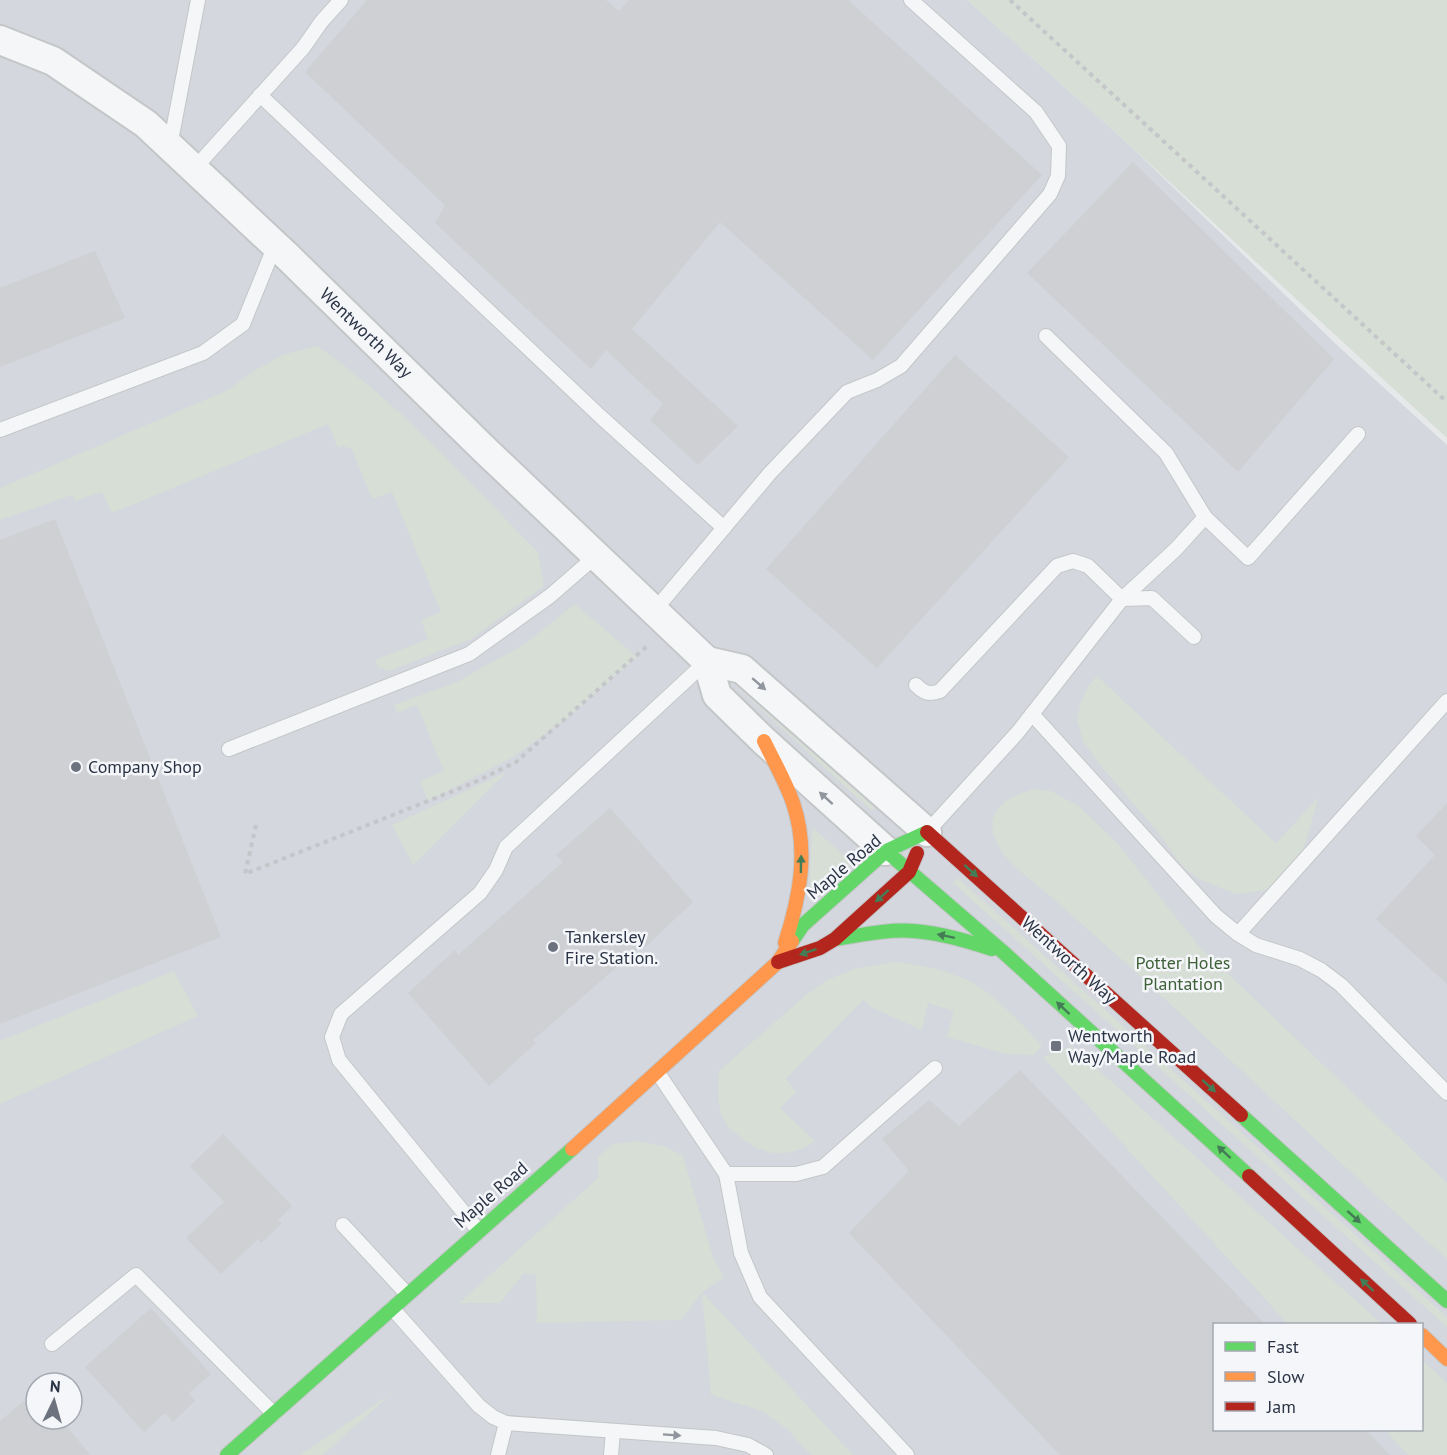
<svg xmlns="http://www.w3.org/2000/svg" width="1447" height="1455" viewBox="0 0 1447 1455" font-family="'PT Sans',sans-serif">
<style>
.built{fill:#d4d7dd;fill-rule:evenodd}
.green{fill:#d6ded6}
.building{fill:#ced0d3}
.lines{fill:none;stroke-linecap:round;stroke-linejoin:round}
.lane-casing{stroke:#c4c6c8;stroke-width:16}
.street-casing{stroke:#c4c6c8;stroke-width:32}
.fast-casing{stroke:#c4c6c8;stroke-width:16}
.slow-casing{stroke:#c4c6c8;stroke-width:16}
.jam-casing{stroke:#c4c6c8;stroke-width:16}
.path{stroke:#c5c6ca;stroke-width:4;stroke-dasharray:4.5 4.5;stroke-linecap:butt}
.lane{stroke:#f5f6f7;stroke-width:14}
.street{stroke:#f5f6f7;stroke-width:28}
.fast{stroke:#63d668;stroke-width:14}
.slow{stroke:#ff974d;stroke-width:14}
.jam{stroke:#b3261e;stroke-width:14}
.oneway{fill:#90959e}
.oneway2{fill:#447d55}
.poi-dot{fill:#6c737f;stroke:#f4f6f9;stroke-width:2}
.labels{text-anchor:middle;stroke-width:5;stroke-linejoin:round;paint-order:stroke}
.street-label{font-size:18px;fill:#2b3445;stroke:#f4f6f9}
.poi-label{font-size:18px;fill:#2b3445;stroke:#f4f6f9;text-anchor:start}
.park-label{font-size:18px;fill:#3f6138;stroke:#f4f6f9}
</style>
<rect width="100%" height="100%" fill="#e6e8ea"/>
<!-- built -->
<path class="built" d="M0,0H967L1124,140L1339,347L1447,445V1455H0ZM1214,1324H1422V1430H1214ZM36,1383H72V1419H36Z"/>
<!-- green -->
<g class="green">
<path d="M967,0H1447V438L1124,140Z"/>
<path d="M317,346C400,403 467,481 538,552L544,586L471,639L389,671L378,667L375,660L428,639L421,620L441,612L392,492L372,499L352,449L343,446L338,448L328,424L112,513L102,492L75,501L72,495L0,520V488L228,390L254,371L282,355Z"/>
<path d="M575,604L637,657L566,719L513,757L428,801L420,781L444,771L417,705L397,713L394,705L457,682L526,643Z"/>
<path d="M1097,676L1276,843L1318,798L1303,852L1282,881L1264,891L1236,894L1201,880L1183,867L1158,832L1100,765L1083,742L1077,720L1080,705L1088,686Z"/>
<path d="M733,679L879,804L872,811L740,690Z"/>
<path d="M507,772L413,865L392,825Z"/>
<path d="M1035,789L1051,791L1080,807L1118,844L1198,945L1447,1183V1259C1335,1160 1227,1056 1117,955C1094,935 1071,915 1049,895C1030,879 1002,860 994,836C985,808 1013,794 1035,789Z"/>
<path d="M812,827L853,863L809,902Z"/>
<path d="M958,878L1447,1317V1327L953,883Z"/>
<path d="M893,962C917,963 953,972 973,983C999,998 1021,1024 1042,1045L1034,1055L1006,1054L947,1037L954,1011L928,1003L922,1030L873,1008L863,1000L786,1079L796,1092L780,1108L815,1141C788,1160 762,1156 738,1135C734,1131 727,1127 725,1122C716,1107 718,1087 719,1071L806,995L827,980L854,969Z"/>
<path d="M174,971L198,1016L0,1104V1041Z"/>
<path d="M1072,1046L1382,1324H1288L1043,1057Z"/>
<path d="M636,1141L664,1146L683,1156L713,1257L724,1278L702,1292L853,1455H811L787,1429L762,1411L711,1395L702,1292L681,1320L537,1323L536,1275L524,1273L500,1303H459L598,1178V1156L613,1144Z"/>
<path d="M1422,1360L1447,1383V1455H1408L1385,1430H1422Z"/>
<path d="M392,1393L323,1455H300Z"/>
</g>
<!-- building -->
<g class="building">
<path d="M367,0H606L619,11L629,0H848L1042,175L873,360L720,222L632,329L738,426L698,465L650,420L663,404L606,350L591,369L435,223L445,205L305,72Z"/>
<path d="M1133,162L1334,359L1238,472L1027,273Z"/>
<path d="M95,251L125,318L0,367V288Z"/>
<path d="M955,355L1069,457L877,668L766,569Z"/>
<path d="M55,519L221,937L0,1024V540Z"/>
<path d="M1447,803V984L1376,919L1435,855L1416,836Z"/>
<path d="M610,808L693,902L643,949L641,946L533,1040L536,1043L489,1086L408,993L455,950L458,955L563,862L556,855Z"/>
<path d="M1020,1070L1265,1324H1214V1430H1366L1390,1455H1060L849,1233L909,1171L882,1139L929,1100L959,1126Z"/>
<path d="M223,1134L292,1206L278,1220L282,1223L261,1243L258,1239L221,1274L186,1238L224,1202L190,1166Z"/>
<path d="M151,1308L211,1374L189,1393L195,1401L173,1422L165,1413L144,1432L85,1367Z"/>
<path d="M24,1401L36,1419H61L90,1455H0V1421Z"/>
</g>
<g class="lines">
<!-- lane casing -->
<g class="lane-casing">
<g id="lane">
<path d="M260,95L601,417L724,528"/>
<path d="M170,146L198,0"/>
<path d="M194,169L303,48L322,21L341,0"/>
<path d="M1046,336L1166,453L1205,517"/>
<path d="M0,430L203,353L243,324L275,245"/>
<path d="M1122,599L1176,549L1205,517L1248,558L1358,434"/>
<path d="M1122,599L1152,598L1194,637"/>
<path d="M654,611L770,473L847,392L877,380L901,366L1050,194L1058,176L1059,146L1036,112L911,0"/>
<path d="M916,685C924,693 929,695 940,691L1057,566L1073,561L1088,566L1122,599L1018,732L927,832"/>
<path d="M1032,714L1216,916L1238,934L1256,945L1300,959L1321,970L1341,985L1447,1093"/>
<path d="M229,749L469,654L550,596L596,556"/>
<path d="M1238,934L1447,701"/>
<path d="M658,1073L726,1174L741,1253L760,1297L907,1455"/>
<path d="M726,1174H796L823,1167L935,1068"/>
<path d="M343,1225L407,1294"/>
<path d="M478,1230L339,1060L332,1037L341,1014L480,893L496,870L506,847L707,661"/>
<path d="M392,1308L479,1406L493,1417L506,1423L716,1438L748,1445L766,1455"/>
<path d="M52,1344L136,1275L274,1414"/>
<path d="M498,1455L506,1423"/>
<path d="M611,1455L613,1431"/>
</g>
</g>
<!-- street casing -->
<g class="street-casing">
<g id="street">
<path d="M0,40L53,61L146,124L287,256L486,451L707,661L717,695L764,741L886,851"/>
<path d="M707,661L742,669L927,832"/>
</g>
</g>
<!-- fast casing -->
<g class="fast-casing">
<g id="fast">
<path d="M886,851L1002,951L1249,1176"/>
<path d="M835,939C861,935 888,929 914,931C941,933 967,941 992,949"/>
<path d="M792,941L803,925L886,851L927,832"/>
<path d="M1241,1115L1447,1301"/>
<path d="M227,1455L572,1149"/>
</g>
</g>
<!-- slow casing -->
<g class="slow-casing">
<g id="slow">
<path d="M764,741C774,762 786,782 793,803C809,850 800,897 785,943"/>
<path d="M572,1149L778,962L792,941"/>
<path d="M1422,1335L1447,1359"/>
</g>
</g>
<!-- jam casing -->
<g class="jam-casing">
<g id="jam">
<path d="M927,832L1241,1115"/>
<path d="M778,962L820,948L835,939L909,872L917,853"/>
<path d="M1249,1176L1410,1324"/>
</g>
</g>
<!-- path -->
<g class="path">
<path d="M1010,0L1447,402"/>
<path d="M256,825L245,874L473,783L516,762L647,646"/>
</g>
<!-- lane -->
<use href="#lane" class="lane"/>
<!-- street -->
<use href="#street" class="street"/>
<!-- fast -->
<use href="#fast" class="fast"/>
<!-- slow -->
<use href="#slow" class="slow"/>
<!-- jam -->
<use href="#jam" class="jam"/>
</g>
<!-- one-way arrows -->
<defs><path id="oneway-solid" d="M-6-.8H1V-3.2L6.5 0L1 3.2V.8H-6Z" transform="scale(1.5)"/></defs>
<g class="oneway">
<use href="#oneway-solid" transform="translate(759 684) rotate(41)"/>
<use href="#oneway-solid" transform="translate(826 798) rotate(-138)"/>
<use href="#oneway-solid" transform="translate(672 1435) rotate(4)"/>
</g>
<g class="oneway2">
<use href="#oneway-solid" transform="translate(801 864) rotate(-89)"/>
<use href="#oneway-solid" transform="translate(971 871) rotate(42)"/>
<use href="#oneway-solid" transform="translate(882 896) rotate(138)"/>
<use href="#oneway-solid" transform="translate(946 936) rotate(-168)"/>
<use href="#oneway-solid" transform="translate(808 952) rotate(162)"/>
<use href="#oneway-solid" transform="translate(1063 1008) rotate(-137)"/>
<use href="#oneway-solid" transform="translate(1209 1086) rotate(42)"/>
<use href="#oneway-solid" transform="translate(1224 1152) rotate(-137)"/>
<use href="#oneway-solid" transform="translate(1354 1217) rotate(42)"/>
<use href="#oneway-solid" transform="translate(1367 1285) rotate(-137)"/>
</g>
<!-- markers -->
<g class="poi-dot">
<circle cx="76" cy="767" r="6"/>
<circle cx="553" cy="947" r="6"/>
<rect x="1050" y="1040" width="12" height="12" rx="3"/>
</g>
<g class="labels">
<!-- street labels -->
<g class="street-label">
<text transform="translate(366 333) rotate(44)" y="6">Wentworth Way</text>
<text transform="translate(844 867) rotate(-40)" y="6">Maple Road</text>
<text transform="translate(1069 960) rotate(42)" y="6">Wentworth Way</text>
<text transform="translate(491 1195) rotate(-41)" y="6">Maple Road</text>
</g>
<!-- poi labels -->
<g class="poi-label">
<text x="88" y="773">Company Shop</text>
<text x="565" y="943">Tankersley<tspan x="565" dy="21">Fire Station.</tspan></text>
<text x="1068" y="1042">Wentworth<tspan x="1068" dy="21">Way/Maple Road</tspan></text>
</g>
<!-- park labels -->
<g class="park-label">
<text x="1183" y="969">Potter Holes<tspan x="1183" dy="21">Plantation</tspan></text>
</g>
</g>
<!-- legend -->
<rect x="1213" y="1323" width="210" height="108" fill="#f4f6f9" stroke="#a4a8b1" stroke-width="1.5"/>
<rect x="1225" y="1342" width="30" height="9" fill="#63d668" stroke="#a4a8b1" stroke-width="1.5"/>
<text x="1267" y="1353" font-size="18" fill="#2b3445">Fast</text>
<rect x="1225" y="1372" width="30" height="9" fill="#ff974d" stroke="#a4a8b1" stroke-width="1.5"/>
<text x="1267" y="1383" font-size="18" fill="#2b3445">Slow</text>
<rect x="1225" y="1402" width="30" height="9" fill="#b3261e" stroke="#a4a8b1" stroke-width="1.5"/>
<text x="1267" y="1413" font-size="18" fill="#2b3445">Jam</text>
<!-- north arrow -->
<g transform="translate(54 1401) rotate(5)"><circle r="28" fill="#f4f6f9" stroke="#a4a8b1" stroke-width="1.5"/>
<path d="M0-4.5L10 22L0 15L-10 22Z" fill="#6c737f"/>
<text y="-9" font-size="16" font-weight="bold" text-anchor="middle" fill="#2b3445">N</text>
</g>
</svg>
